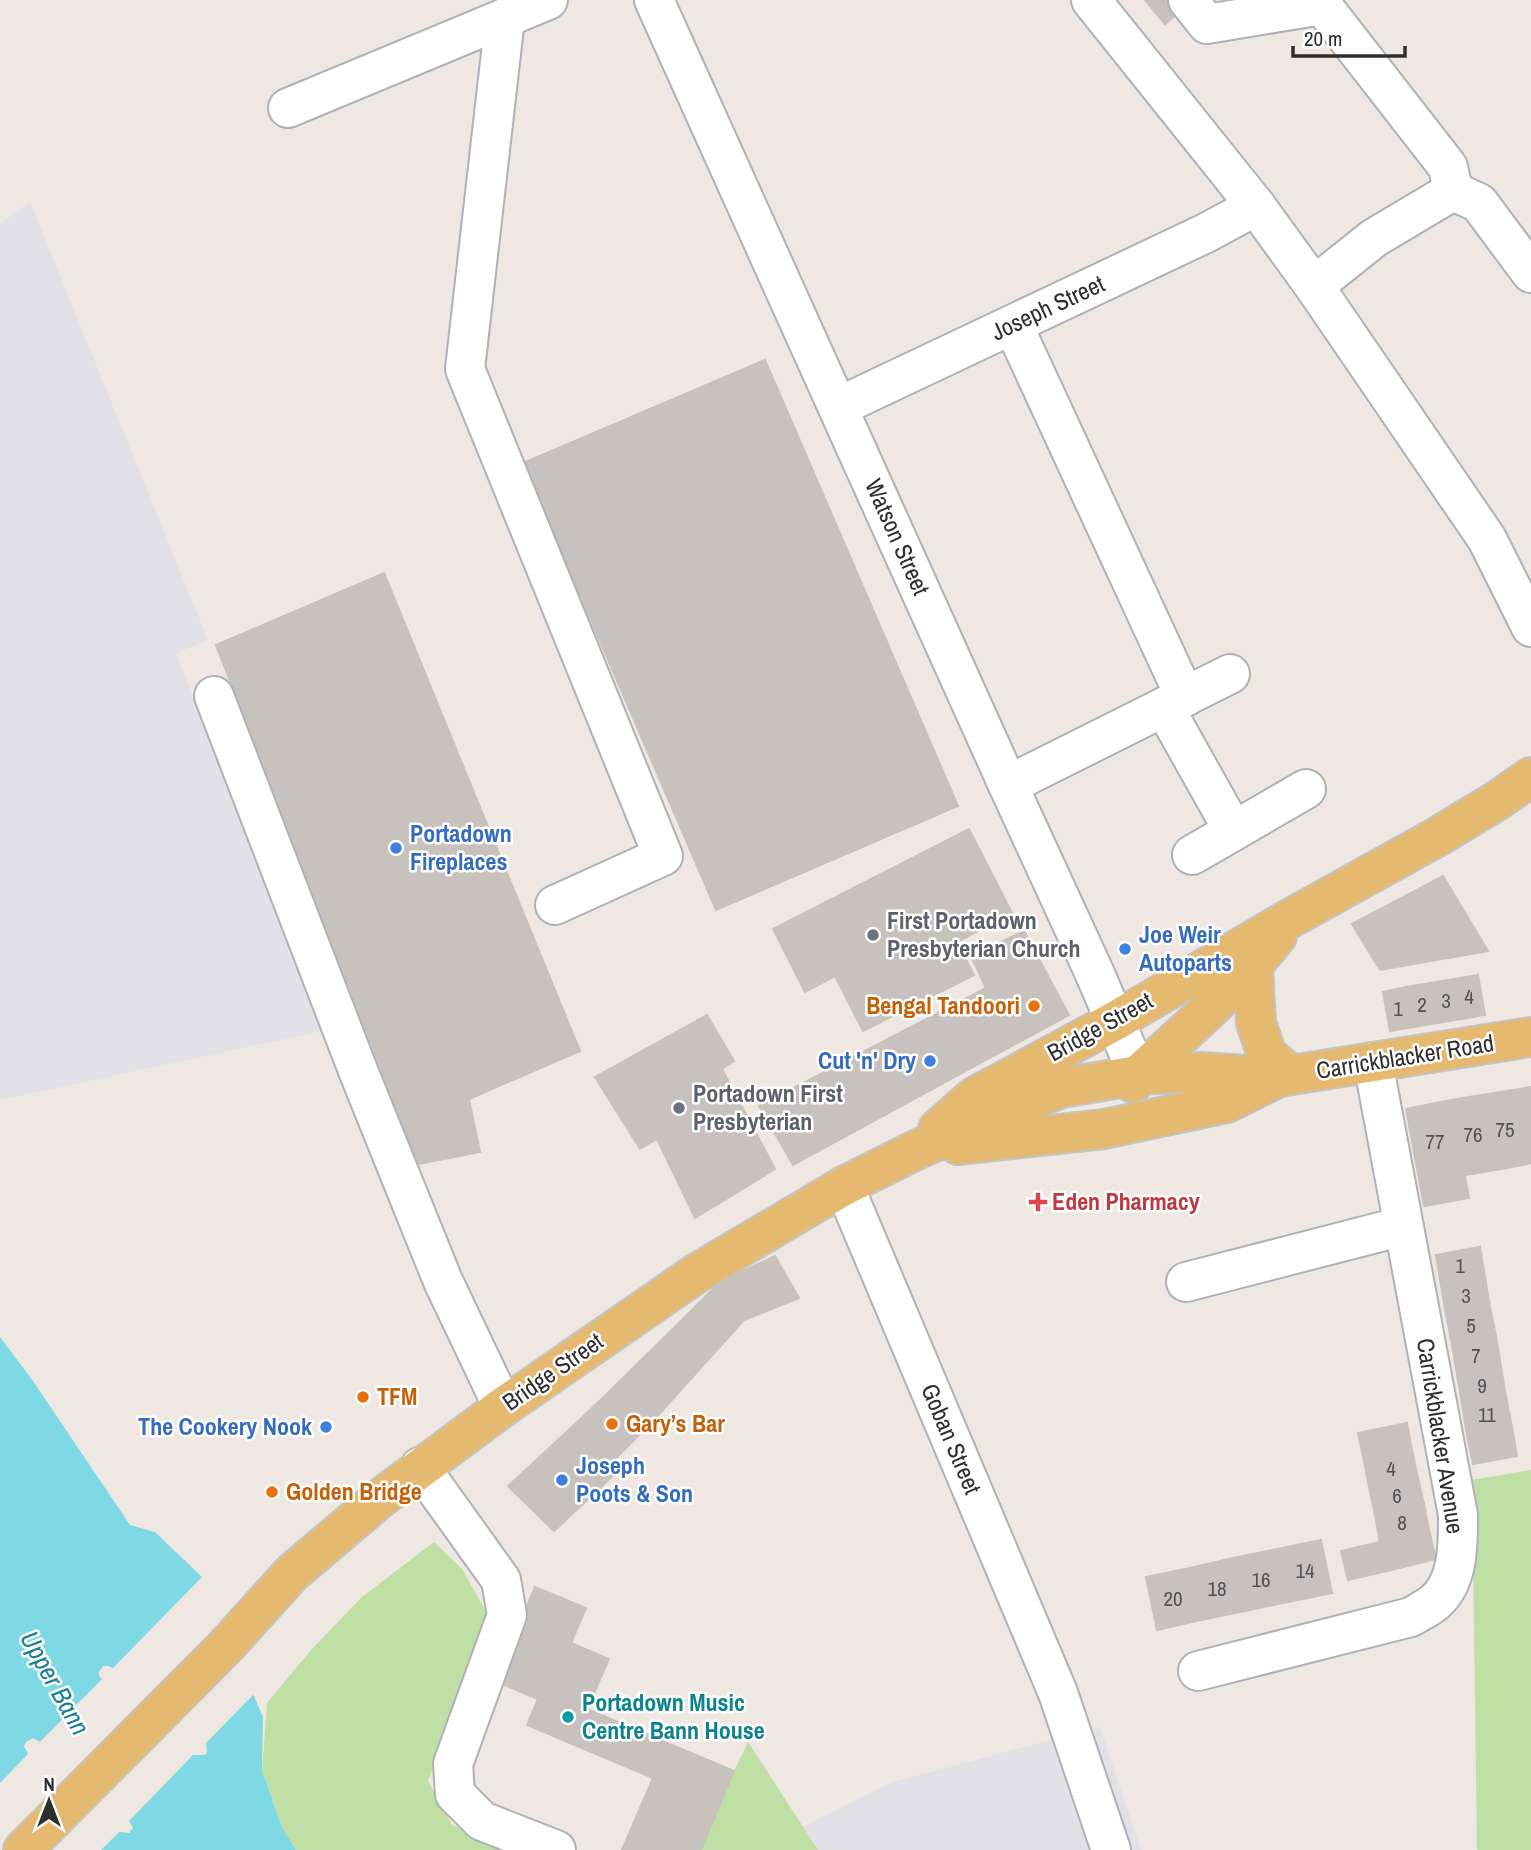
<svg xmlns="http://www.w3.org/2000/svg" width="1531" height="1850" viewBox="0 0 1531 1850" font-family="'Archivo Narrow',sans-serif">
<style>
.industrial{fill:#e2e1e7}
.green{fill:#c0dfa4}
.water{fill:#7fd9e5}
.pier{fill:#eee7e2}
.building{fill:#c7c2bd;stroke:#c9c2bb;stroke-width:2}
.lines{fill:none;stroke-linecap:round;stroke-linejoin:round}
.minor-casing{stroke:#aeb2b8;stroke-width:42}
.major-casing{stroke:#c4c4c4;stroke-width:42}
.minor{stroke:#fff;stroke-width:38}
.major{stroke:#e5b96f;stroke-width:38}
.shop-dot{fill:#3f7fe0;stroke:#fff;stroke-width:2.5}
.worship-dot{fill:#6b7280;stroke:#fff;stroke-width:2.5}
.food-dot{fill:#e8710a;stroke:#fff;stroke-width:2.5}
.health-dot{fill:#e0444e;stroke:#fff;stroke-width:2.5}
.culture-dot{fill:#0f9aa8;stroke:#fff;stroke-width:2.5}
.labels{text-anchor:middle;stroke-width:5;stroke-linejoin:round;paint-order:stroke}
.number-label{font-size:21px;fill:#545352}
.street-label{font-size:24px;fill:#2e2e2e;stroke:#fff}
.shop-label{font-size:24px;font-weight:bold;fill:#366cbe;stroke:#fff;text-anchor:start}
.worship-label{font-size:24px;font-weight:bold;fill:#5b616d;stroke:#fff;text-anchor:start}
.food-label{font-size:24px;font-weight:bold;fill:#c56008;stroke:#fff;text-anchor:start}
.health-label{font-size:24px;font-weight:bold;fill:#be3a42;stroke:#fff;text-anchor:start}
.culture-label{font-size:24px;font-weight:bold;fill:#0d838f;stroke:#fff;text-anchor:start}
.water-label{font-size:26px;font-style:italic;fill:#1a7d95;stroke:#fff}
</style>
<rect width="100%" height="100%" fill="#eee7e2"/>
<!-- industrial -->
<g class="industrial">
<path d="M30,202L208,640L176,653L326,1030L0,1100V224Z"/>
<path d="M1100,1727L1141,1850H818L803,1827L890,1783Z"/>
</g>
<!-- green -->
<g class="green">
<path d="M1531,1470V1850H1477L1472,1480Z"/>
<path d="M434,1542L462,1569L489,1617L428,1781L452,1825L504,1847L502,1850H296L282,1827L262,1771L267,1703L311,1650L362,1597Z"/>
<path d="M748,1742L818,1850H701L734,1771Z"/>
</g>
<!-- water -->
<path class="water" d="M0,1337L33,1381L130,1525L155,1532L202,1577L263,1717L262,1771L282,1827L296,1850H38L0,1811Z"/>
<!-- pier -->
<path class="pier" d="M202,1577L208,1581L256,1692L206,1743L207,1753L205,1755H193L129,1821L133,1828L129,1833L119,1832L101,1850H33L0,1816V1783L28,1754L24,1746L26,1742L33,1738L40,1742L102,1679L99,1676V1672L103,1666H109L113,1668Z"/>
<!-- building -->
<g class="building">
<path d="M1145,0H1194L1165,24Z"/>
<path d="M765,360L958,806L716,910L523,463Z"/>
<path d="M384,573L580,1051L469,1099L480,1152L418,1164L216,645Z"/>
<path d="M969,829L1012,913L957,942L974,975L863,1031L835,976L805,992L773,929Z"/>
<path d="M1443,876L1488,951L1380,970L1352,924Z"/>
<path d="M1024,931L1069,1015L793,1165L759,1106L986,988L971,956Z"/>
<path d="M1478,975L1485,1015L1461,1019L1454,979Z"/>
<path d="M1454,979L1461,1019L1437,1023L1430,983Z"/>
<path d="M1430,983L1437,1023L1414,1027L1406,987Z"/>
<path d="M1406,987L1414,1027L1390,1031L1383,992Z"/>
<path d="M707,1015L734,1061L722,1069L775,1169L695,1218L657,1139L640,1149L595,1077Z"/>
<path d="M1531,1087V1163L1528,1164L1514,1090Z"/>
<path d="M1514,1090L1528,1164L1495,1170L1481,1095Z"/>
<path d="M1481,1095L1495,1170L1465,1175L1451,1100Z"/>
<path d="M1451,1100L1469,1198L1424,1206L1406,1109Z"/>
<path d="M1480,1247L1485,1277L1441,1285L1436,1255Z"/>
<path d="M775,1256L799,1298L744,1320L652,1422L613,1388L721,1281Z"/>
<path d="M1485,1277L1490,1307L1446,1315L1441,1285Z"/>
<path d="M1490,1307L1496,1336L1452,1345L1446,1315Z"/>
<path d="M1496,1336L1501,1367L1457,1374L1452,1345Z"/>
<path d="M1501,1367L1506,1397L1462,1404L1457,1374Z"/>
<path d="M613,1388L652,1422L610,1464L572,1427Z"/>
<path d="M1506,1397L1512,1427L1467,1435L1462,1404Z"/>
<path d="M1407,1423L1412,1450L1364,1461L1358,1433Z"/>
<path d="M572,1427L610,1464L615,1474L554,1531L508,1486Z"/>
<path d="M1512,1427L1517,1456L1473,1464L1467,1435Z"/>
<path d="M1412,1450L1418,1478L1369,1487L1364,1461Z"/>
<path d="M1418,1478L1424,1504L1375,1515L1369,1487Z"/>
<path d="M1424,1504L1429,1530L1380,1542L1375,1515Z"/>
<path d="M1429,1530L1436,1559L1387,1571L1380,1542Z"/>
<path d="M1321,1540L1332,1593L1288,1602L1277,1549Z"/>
<path d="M1380,1542L1387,1571L1348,1580L1341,1551Z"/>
<path d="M1277,1549L1288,1602L1245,1611L1233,1558Z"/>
<path d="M1233,1558L1245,1611L1201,1620L1190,1568Z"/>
<path d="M1190,1568L1201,1620L1157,1630L1146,1577Z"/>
<path d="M535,1587L586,1608L571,1643L609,1659L587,1709L734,1771L701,1850H622L653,1778L527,1725L538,1699L495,1681Z"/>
</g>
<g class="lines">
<!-- minor casing -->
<g class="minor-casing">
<g id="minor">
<path d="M654,0L1008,785L1095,974L1138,1075"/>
<path d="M1091,0L1256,206L1314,286L1487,539L1531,627"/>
<path d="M1188,0L1207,24L1322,5"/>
<path d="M1318,0L1448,167L1453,191"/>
<path d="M505,18L465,369L663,856L555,905"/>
<path d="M288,108L548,0"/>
<path d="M1453,191L1479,203L1531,273"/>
<path d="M1314,286L1374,238L1453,191"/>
<path d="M1013,325L1185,697"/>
<path d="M838,407L1206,233L1256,206"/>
<path d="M214,696L359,1073L443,1281L503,1407"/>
<path d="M1164,707L1233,830"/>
<path d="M1008,785L1230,674"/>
<path d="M1192,855L1306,789"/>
<path d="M844,1186L1058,1693L1111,1850"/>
<path d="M1186,1282L1403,1226"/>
<path d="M420,1467L501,1580L507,1615L453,1764L455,1794L482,1821L556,1850"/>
<path d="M1198,1671L1411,1617C1419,1612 1428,1608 1435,1602C1459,1581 1458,1544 1458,1515L1373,1062"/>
</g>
</g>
<!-- major casing -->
<g class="major-casing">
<g id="major">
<path d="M1253,966L1256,1023L1267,1055L1291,1075"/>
<path d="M1133,1083L1138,1075C1186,1031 1236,988 1277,936"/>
<path d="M938,1129L974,1097L1115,1021L1291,918L1437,837L1498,800L1531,777"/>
<path d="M958,1145L1104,1129L1227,1103L1277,1078"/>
<path d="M23,1850L226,1646L292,1573L378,1500L503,1407L697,1273L844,1186L918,1149L1061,1088L1138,1075L1201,1072L1279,1077L1531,1037"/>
</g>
</g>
<!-- minor -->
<use href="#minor" class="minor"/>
<!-- major -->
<use href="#major" class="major"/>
</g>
<!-- markers -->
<g class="shop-dot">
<circle cx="396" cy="848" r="7"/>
<circle cx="1125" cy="949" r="7"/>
<circle cx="930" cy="1061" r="7"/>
<circle cx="326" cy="1427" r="7"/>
<circle cx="562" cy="1480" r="7"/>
</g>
<g class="worship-dot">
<circle cx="873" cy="935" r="7"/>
<circle cx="679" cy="1108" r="7"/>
</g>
<g class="food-dot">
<circle cx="1034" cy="1006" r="7"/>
<circle cx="363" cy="1397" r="7"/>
<circle cx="612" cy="1424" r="7"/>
<circle cx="272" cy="1492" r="7"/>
</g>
<path class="health-dot" d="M1034.5 1191.5h7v7h7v7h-7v7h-7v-7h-7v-7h7z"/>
<circle class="culture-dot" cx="568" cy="1717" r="7"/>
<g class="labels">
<!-- number labels -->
<g class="number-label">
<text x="1469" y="1004">4</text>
<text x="1446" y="1008">3</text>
<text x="1422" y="1012">2</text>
<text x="1398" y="1016">1</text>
<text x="1505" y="1137">75</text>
<text x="1473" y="1142">76</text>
<text x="1435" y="1149">77</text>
<text x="1460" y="1273">1</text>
<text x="1466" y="1303">3</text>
<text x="1471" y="1333">5</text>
<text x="1476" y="1363">7</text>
<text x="1482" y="1393">9</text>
<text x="1487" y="1422">11</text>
<text x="1391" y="1476">4</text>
<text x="1397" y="1503">6</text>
<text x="1402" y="1530">8</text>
<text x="1305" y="1578">14</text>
<text x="1261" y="1587">16</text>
<text x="1217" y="1596">18</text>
<text x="1173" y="1606">20</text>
</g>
<!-- street labels -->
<g class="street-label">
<text transform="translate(1048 308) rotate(-25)" y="8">Joseph Street</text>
<text transform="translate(897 537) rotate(66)" y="8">Watson Street</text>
<text transform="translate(1100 1027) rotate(-29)" y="8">Bridge Street</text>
<text transform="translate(1405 1057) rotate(-9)" y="8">Carrickblacker Road</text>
<text transform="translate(553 1372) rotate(-35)" y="8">Bridge Street</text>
<text transform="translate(1440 1436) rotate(81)" y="8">Carrickblacker Avenue</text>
<text transform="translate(951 1439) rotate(67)" y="8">Goban Street</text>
</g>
<!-- shop labels -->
<g class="shop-label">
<text x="410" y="842">Portadown<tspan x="410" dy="28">Fireplaces</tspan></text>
<text x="1139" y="943">Joe Weir<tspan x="1139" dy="28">Autoparts</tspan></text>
<text x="916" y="1069" text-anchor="end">Cut 'n' Dry</text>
<text x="312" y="1435" text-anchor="end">The Cookery Nook</text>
<text x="576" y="1474">Joseph<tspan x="576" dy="28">Poots &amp; Son</tspan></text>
</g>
<!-- worship labels -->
<g class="worship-label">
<text x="887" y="929">First Portadown<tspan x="887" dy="28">Presbyterian Church</tspan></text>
<text x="693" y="1102">Portadown First<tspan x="693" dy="28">Presbyterian</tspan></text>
</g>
<!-- food labels -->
<g class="food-label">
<text x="1020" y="1014" text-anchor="end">Bengal Tandoori</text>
<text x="377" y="1405">TFM</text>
<text x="626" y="1432">Gary’s Bar</text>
<text x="286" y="1500">Golden Bridge</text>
</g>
<!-- health labels -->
<g class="health-label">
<text x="1052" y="1210">Eden Pharmacy</text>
</g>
<!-- culture labels -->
<g class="culture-label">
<text x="582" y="1711">Portadown Music<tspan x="582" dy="28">Centre Bann House</tspan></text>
</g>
<!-- water labels -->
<g class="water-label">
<text transform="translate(55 1683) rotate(61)" y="9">Upper Bann</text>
</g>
</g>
<!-- north arrow -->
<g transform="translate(49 1801)" stroke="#ffffff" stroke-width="5" paint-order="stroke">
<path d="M0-5L12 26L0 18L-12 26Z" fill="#2e2e2e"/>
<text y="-10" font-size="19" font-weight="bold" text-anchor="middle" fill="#2e2e2e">N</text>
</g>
<!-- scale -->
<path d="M1293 46v10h112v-10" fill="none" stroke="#2e2e2e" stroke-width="3.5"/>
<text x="1304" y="46" font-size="21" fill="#2e2e2e" stroke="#ffffff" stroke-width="5" paint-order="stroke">20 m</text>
</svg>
